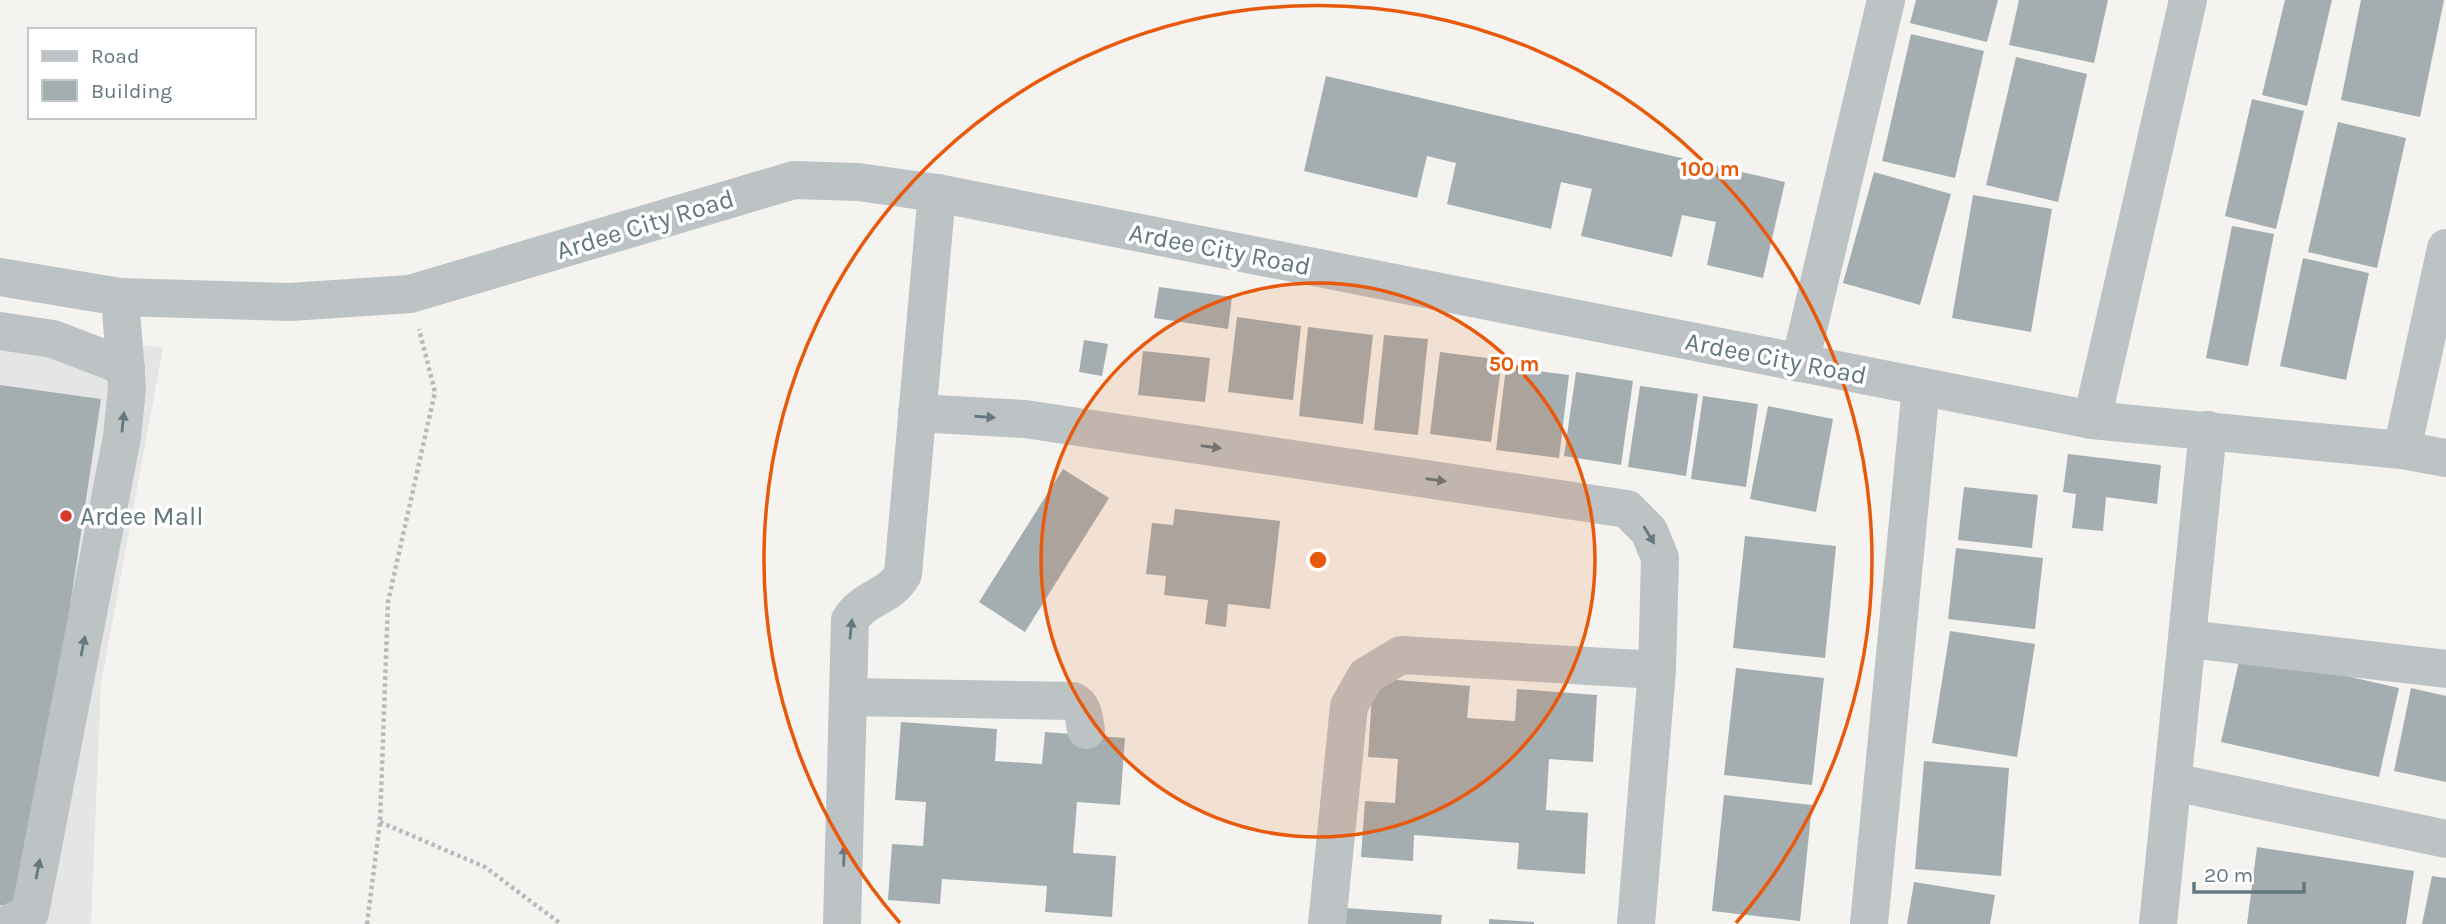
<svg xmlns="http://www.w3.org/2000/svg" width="2446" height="924" viewBox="0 0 2446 924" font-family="Karla,sans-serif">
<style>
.built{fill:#e4e5e4}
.building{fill:#a4aeb1}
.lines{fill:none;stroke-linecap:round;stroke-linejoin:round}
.path{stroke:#b7babc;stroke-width:4.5;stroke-dasharray:3.5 3.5;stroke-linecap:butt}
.minor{stroke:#bdc2c4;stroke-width:38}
.oneway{fill:#647880}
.ring{fill:none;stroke:#e8590c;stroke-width:3.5}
.poi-dot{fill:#d9392b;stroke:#fff;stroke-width:2.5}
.labels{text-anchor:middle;stroke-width:7;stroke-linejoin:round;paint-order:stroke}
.street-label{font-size:26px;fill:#647880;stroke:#fff}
.poi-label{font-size:26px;fill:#647880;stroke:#fff;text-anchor:start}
.centre{fill:#e8590c;stroke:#fff;stroke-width:3.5}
.ring-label{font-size:21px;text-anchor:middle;font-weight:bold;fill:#e8590c;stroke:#fff;stroke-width:7;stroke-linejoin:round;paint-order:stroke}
</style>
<rect width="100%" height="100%" fill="#f4f3f0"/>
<!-- built -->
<path class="built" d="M0,323L163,348L101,683L91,924H0Z"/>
<!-- building -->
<g class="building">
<path d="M1916,0H1998L1987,42L1910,23Z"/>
<path d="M2019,0H2108L2094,63L2009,45Z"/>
<path d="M2285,0H2332L2307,106L2262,95Z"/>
<path d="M2361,0H2444L2420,117L2341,100Z"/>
<path d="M1911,34L1984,51L1955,178L1882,161Z"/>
<path d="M2016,57L2087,74L2058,202L1986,185Z"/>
<path d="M1326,76L1785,182L1763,278L1707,265L1716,222L1682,215L1672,257L1581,236L1592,189L1561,182L1551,229L1447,204L1456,163L1427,156L1417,198L1304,171Z"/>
<path d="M2252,99L2304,111L2276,229L2225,216Z"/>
<path d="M2338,122L2406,138L2377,268L2308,252Z"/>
<path d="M1874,172L1951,194L1920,305L1843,283Z"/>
<path d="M1973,195L2052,209L2031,332L1952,318Z"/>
<path d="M2232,226L2274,234L2248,366L2206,358Z"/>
<path d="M2303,258L2369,273L2346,380L2280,366Z"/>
<path d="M1159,287L1232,297L1228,329L1154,318Z"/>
<path d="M1237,317L1301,326L1293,400L1228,392Z"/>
<path d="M1308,327L1373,335L1363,424L1299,416Z"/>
<path d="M1384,335L1428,339L1418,435L1374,430Z"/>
<path d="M1084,340L1108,344L1102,376L1079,372Z"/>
<path d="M1143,351L1210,358L1205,402L1138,395Z"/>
<path d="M1440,352L1502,360L1491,442L1430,434Z"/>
<path d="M1506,367L1569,375L1559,458L1496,450Z"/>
<path d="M1576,372L1633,381L1621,465L1564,456Z"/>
<path d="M0,385L101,399L25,909L0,905Z"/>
<path d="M1640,386L1698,394L1686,476L1628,467Z"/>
<path d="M1703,396L1758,404L1746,487L1691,479Z"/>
<path d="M1768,406L1833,419L1816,512L1750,499Z"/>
<path d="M2068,454L2161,465L2157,504L2106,497L2103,531L2072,528L2076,494L2063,492Z"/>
<path d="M1063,469L1109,498L1025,632L979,602Z"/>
<path d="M1964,487L2038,495L2032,548L1958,540Z"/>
<path d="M1175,509L1280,521L1270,609L1228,604L1226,627L1205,624L1208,600L1164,595L1166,576L1146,574L1152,523L1173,525Z"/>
<path d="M1745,536L1836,546L1825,658L1733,648Z"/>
<path d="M1956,548L2043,558L2035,629L1948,619Z"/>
<path d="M1950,631L2035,644L2017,757L1932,743Z"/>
<path d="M2241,652L2399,688L2379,777L2221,742Z"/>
<path d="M1736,668L1824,678L1812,785L1724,775Z"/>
<path d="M1373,678L1470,686L1467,718L1515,721L1517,689L1597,695L1593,762L1549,759L1546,810L1588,813L1585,874L1517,869L1519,843L1414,835L1413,861L1361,857L1365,801L1395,803L1398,759L1368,757Z"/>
<path d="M2411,688L2446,696V782L2394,771Z"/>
<path d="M901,722L997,729L995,761L1042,764L1045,732L1125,738L1120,805L1077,802L1073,853L1116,856L1112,917L1045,912L1047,886L942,879L940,904L888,900L892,844L923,846L926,802L895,800Z"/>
<path d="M1924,761L2009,768L2001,876L1915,869Z"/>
<path d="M1724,795L1812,805L1800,921L1712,911Z"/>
<path d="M2257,847L2414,871L2406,924H2247Z"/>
<path d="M2432,876L2446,878V924H2422Z"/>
<path d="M1914,882L1995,895L1990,924H1907Z"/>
<path d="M1345,908L1442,915L1441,924H1344Z"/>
<path d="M1489,919L1534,922V924H1489Z"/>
</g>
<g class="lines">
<!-- path -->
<g class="path">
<path d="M380,822L485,867L561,924"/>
<path d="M367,924L380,822L388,602L435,392L419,329"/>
</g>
<!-- minor -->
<g class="minor">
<path d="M0,277L120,297L290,302L410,294L794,180L858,182L937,193L2092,420L2402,450L2446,458"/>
<path d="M0,331L53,339L126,367"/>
<path d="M1800,363L1886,0"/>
<path d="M917,413L1025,419L1627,509L1649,531L1660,558L1657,670L1636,924"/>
<path d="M2092,420L2188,0"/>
<path d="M2402,450L2446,248"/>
<path d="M2189,639L2446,669"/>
<path d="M849,697L1073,701C1084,706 1084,719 1086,730"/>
<path d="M2173,782L2446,839"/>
<path d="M8,924L30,913L122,437L127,388L120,297"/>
<path d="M842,924L850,620C864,597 890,598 903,574L937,193"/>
<path d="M1327,924L1349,706L1366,676L1401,655L1657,670"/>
<path d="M1869,924L1921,387"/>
<path d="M2158,924L2208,430"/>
</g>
</g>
<!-- one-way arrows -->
<defs><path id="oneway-solid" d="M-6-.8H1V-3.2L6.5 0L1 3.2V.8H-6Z" transform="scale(1.75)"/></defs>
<g class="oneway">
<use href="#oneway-solid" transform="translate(985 417) rotate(4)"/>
<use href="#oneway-solid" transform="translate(123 422) rotate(-84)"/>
<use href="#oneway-solid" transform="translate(1211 447) rotate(8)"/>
<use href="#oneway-solid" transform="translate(1436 480) rotate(8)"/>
<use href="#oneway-solid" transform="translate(1649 535) rotate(59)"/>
<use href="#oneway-solid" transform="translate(851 629) rotate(-84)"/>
<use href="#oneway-solid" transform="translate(83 646) rotate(-79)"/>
<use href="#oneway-solid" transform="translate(844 856) rotate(-88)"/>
<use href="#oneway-solid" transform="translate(38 869) rotate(-79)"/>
</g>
<!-- distance rings -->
<circle cx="1318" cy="560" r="277" fill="#e8590c" fill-opacity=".12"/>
<g class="ring">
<circle cx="1318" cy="560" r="277"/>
<path d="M900 923A554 554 0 1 1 1736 923"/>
</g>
<!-- markers -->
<circle class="poi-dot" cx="66" cy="516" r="7"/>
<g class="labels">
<!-- street labels -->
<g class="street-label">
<text transform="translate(645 224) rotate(-17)" y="9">Ardee City Road</text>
<text transform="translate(1220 249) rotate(11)" y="9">Ardee City Road</text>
<text transform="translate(1776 358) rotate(11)" y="9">Ardee City Road</text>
</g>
<!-- poi labels -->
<g class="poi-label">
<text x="80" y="525">Ardee Mall</text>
</g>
</g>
<circle cx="1318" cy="560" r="10" class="centre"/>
<g class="ring-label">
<text x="1710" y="176">100 m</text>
<text x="1514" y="371">50 m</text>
</g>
<!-- legend -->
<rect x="28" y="28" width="228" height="91" fill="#ffffff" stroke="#c1c9cc" stroke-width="2"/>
<rect x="42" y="51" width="35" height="10" fill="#bdc2c4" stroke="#c1c9cc" stroke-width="2"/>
<text x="91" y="63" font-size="21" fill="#647880">Road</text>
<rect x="42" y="80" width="35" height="21" fill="#a4aeb1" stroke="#c1c9cc" stroke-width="2"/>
<text x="91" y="98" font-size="21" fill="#647880">Building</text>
<!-- scale -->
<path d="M2194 882v10h110v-10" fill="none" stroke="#647880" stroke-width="3.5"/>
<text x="2204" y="882" font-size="21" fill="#647880" stroke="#ffffff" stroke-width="5" paint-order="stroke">20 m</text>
</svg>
